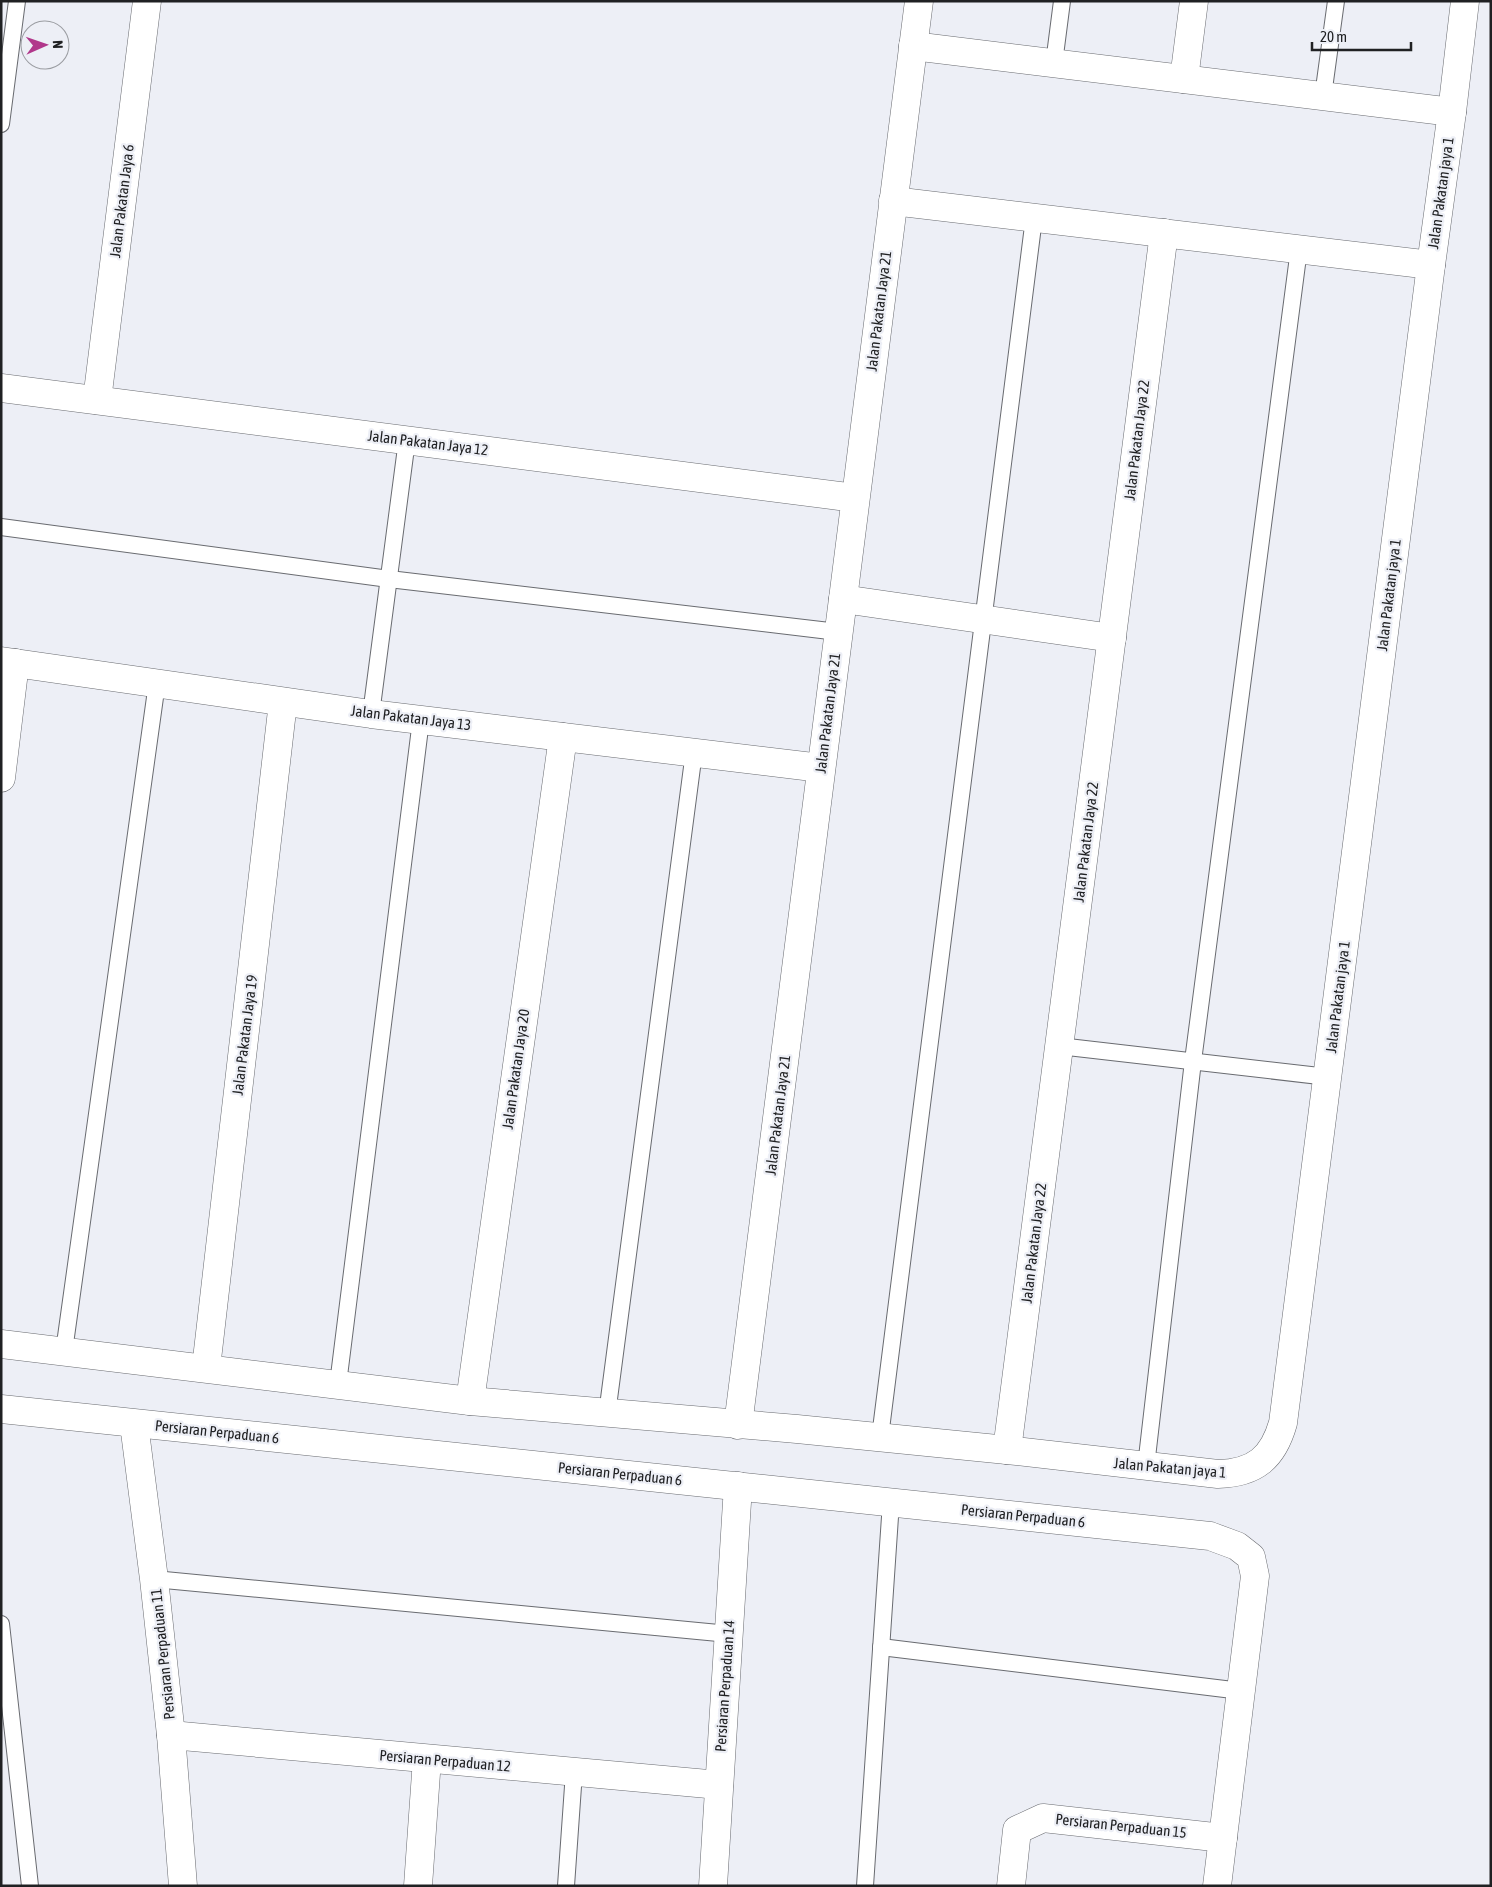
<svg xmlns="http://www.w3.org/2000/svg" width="1492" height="1887" viewBox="0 0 1492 1887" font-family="'Asap Condensed',sans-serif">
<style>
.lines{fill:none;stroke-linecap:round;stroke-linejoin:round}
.service-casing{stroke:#696b70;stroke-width:18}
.minor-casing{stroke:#696b70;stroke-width:29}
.service{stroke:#fff;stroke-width:16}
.minor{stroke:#fff;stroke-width:28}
.labels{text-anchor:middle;stroke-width:4.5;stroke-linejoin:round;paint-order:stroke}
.street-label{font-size:15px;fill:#202123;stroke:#edeff6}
</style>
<rect width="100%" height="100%" fill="#edeff6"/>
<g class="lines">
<!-- service casing -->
<g class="service-casing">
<g id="service">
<path d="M1054,63L1062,1"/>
<path d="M1323,96L1336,1"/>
<path d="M1,124L17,1"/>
<path d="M1,527L389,579L838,632"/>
<path d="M371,714L407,440"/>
<path d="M1059,1046L1328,1077"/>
<path d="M64,1351L157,683"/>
<path d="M338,1384L421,720"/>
<path d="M607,1414L694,752"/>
<path d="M880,1437L1034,218"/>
<path d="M1146,1466L1193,1061L1299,249"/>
<path d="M154,1579L729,1634"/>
<path d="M1,1624L30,1886"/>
<path d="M881,1647L1241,1691"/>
<path d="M566,1886L574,1772"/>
<path d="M865,1886L891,1502"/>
</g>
</g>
<!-- minor casing -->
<g class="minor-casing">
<g id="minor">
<path d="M913,46L1452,112"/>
<path d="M1184,79L1194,1"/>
<path d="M893,201L1431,265"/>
<path d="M1,388L855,498"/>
<path d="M97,400L147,1"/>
<path d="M843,599L1112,638"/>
<path d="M1,661L371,714L821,768"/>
<path d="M1,778L15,663"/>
<path d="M1,1344L470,1401L797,1429L1007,1450L1218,1474C1255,1473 1273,1458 1283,1423L1431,265L1452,112L1465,1"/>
<path d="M206,1368L283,702"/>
<path d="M470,1401L563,737"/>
<path d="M1,1409L1210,1536L1237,1546L1251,1557L1255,1576L1217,1886"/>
<path d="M134,1424L154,1579L171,1735L183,1886"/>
<path d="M738,1425L919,1"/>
<path d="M1007,1450L1164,233"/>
<path d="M171,1735L719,1785"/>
<path d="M418,1886L427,1759"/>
<path d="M713,1886L738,1486"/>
<path d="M1011,1886L1017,1830L1043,1818L1223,1838"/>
</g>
</g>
<!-- service -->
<use href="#service" class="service"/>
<!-- minor -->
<use href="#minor" class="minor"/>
</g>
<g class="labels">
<!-- street labels -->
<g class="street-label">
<text transform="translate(1441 193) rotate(-82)" y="5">Jalan Pakatan jaya 1</text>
<text transform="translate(122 201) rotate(-83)" y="5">Jalan Pakatan Jaya 6</text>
<text transform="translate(879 311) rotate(-83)" y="5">Jalan Pakatan Jaya 21</text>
<text transform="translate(1137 440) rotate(-83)" y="5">Jalan Pakatan Jaya 22</text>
<text transform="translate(428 443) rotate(7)" y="5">Jalan Pakatan Jaya 12</text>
<text transform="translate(1389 595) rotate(-83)" y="5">Jalan Pakatan jaya 1</text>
<text transform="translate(828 713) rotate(-83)" y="5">Jalan Pakatan Jaya 21</text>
<text transform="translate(411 718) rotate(7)" y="5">Jalan Pakatan Jaya 13</text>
<text transform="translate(1086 842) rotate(-83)" y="5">Jalan Pakatan Jaya 22</text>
<text transform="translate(1338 997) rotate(-83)" y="5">Jalan Pakatan jaya 1</text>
<text transform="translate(245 1035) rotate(-83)" y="5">Jalan Pakatan Jaya 19</text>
<text transform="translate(516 1069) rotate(-82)" y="5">Jalan Pakatan Jaya 20</text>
<text transform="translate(778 1115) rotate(-83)" y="5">Jalan Pakatan Jaya 21</text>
<text transform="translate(1034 1243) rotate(-83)" y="5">Jalan Pakatan Jaya 22</text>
<text transform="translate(217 1432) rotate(6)" y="5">Persiaran Perpaduan 6</text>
<text transform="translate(1170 1468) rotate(5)" y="5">Jalan Pakatan jaya 1</text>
<text transform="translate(620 1474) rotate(6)" y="5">Persiaran Perpaduan 6</text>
<text transform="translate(1023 1516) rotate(6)" y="5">Persiaran Perpaduan 6</text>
<text transform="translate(163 1654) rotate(-96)" y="5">Persiaran Perpaduan 11</text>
<text transform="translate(725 1686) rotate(-86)" y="5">Persiaran Perpaduan 14</text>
<text transform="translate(445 1761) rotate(5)" y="5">Persiaran Perpaduan 12</text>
<text transform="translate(1121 1826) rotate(6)" y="5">Persiaran Perpaduan 15</text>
</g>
</g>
<!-- border -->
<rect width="1492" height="1887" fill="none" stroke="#202123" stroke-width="5"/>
<!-- north arrow -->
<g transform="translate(45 45) rotate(88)"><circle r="24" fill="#edeff6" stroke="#9b9da2"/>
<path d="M0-4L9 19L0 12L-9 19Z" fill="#b1378b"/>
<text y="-8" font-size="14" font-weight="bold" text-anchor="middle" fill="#202123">N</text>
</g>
<!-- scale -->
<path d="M1312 42v8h99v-8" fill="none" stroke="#202123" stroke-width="2.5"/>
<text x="1320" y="42" font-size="15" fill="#202123" stroke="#edeff6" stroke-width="4" paint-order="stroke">20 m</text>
</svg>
